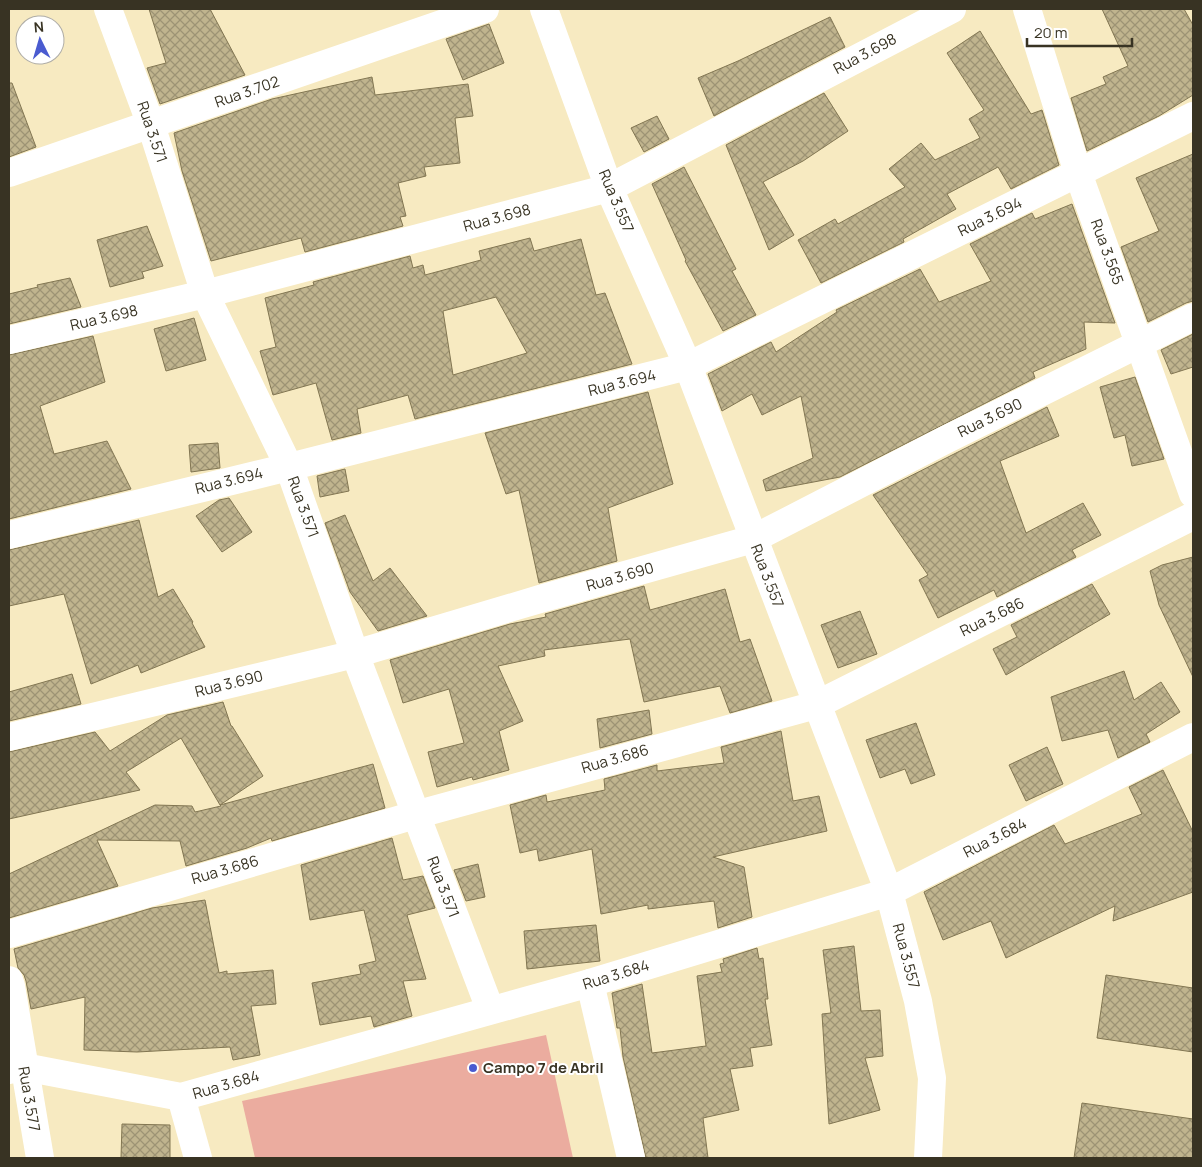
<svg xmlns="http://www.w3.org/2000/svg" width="1202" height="1167" viewBox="0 0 1202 1167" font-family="Manrope,sans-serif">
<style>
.grass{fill:#ebac9f}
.building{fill:url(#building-cross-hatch);stroke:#827652;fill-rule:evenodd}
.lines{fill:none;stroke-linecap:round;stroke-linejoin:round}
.minor{stroke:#fff;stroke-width:28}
.poi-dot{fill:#4a5bd0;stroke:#fff;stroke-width:2}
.labels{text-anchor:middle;stroke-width:4;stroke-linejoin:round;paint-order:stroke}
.street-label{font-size:15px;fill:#383323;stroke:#fff}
.poi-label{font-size:15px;font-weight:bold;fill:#383323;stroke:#fff;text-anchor:start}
</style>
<defs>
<pattern id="building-cross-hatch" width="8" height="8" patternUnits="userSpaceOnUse" patternTransform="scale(1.25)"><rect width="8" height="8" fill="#c0b48e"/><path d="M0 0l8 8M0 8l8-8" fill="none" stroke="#9d9374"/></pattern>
</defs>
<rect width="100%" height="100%" fill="#f7eac1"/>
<!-- grass -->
<path class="grass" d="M546,1035L573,1158H255L242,1101Z"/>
<!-- building -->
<g class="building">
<path d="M149,9H210L245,75L160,104L147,68L166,63Z"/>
<path d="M1102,9H1184L1193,25V95L1159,116L1087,151L1071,98L1106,84L1103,77L1128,66Z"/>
<path d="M830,17L845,47L714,116L698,78L738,61Z"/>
<path d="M489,24L504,63L463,80L446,39Z"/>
<path d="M980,31L1031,114L1042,110L1059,165L1011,189L998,167L947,194L956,209L903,239L904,242L821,283L798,240L835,219L838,224L905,187L889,169L921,143L935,160L980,138L969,119L984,110L947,53Z"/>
<path d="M372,77L375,95L468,84L473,116L455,118L460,163L424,167L426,176L398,183L406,216L400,217L403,226L305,252L301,238L211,261L182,171L174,133L272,99Z"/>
<path d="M9,83H12L36,147L9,157Z"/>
<path d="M824,93L848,131L803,161L763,182L794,235L769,250L726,145Z"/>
<path d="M657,116L669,139L644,152L631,128Z"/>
<path d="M1193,154V301L1186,303L1148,322L1121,247L1159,231L1136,178Z"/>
<path d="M684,167L736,269L732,271L756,315L723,331L685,261L686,260L652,184Z"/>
<path d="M1072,204L1115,323L1084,322L1086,349L1033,372L1035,378L840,477L766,491L763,480L813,458L801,396L762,415L752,394L722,411L708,374L771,342L776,352L837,312L836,310L920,269L939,302L991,281L970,244L1032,213L1035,219Z"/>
<path d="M147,226L163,266L142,272L144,278L110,287L97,240Z"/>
<path d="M530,238L534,251L581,239L596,295L605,293L632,364L415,419L408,395L357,409L361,433L332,440L316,383L273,395L260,351L276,347L265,298L314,285L313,282L410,256L413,268L423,265L425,275L481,260L479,251ZM496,297L527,353L453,375L443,311Z"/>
<path d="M70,278L81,307L9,324V294L38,287L37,285Z"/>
<path d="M194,318L206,360L166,371L154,329Z"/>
<path d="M1193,334V367L1171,374L1161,350Z"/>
<path d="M93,336L105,382L40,406L54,454L107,441L131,489L9,519V355Z"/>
<path d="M1135,377L1164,459L1132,466L1125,435L1114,438L1100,387Z"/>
<path d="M648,392L673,484L608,508L617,561L539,583L519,490L506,494L485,433Z"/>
<path d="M1047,407L1059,436L1000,461L1026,533L1083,503L1101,535L1072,550L1076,557L997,597L994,590L938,618L919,580L928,575L873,495Z"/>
<path d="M218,443L220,468L191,472L189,445Z"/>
<path d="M345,469L349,491L320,497L317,476Z"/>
<path d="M229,498L252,532L222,552L196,516L219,500Z"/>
<path d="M345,515L373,581L390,568L427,616L378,631L350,592L325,523Z"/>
<path d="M139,520L158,597L173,589L193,622L192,623L205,647L141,673L138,665L91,684L64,594L9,606V550Z"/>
<path d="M1193,557V677L1159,605L1150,571L1162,565Z"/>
<path d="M1092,584L1110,614L1006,675L993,649L1017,637L1011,625Z"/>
<path d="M644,586L650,610L725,589L740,642L750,639L772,701L730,713L720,686L644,702L630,639L544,650L545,656L498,666L523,721L499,731L509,770L473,780L472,777L437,787L428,752L464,743L449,689L403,703L390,660L510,624L546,617L545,614Z"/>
<path d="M860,611L877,654L838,668L821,625Z"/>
<path d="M1124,671L1134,700L1161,682L1180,712L1146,734L1150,742L1118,758L1108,730L1062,741L1051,697Z"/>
<path d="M72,674L81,704L9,721V692Z"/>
<path d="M223,702L231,726H232L263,776L220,805L181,738L126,772L140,790L9,819V752L95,732L110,751L167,715Z"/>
<path d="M649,710L652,734L600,748L597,719Z"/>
<path d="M916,723L935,775L911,784L905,769L880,778L866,740Z"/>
<path d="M781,731L793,801L819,796L827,831L713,857L744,867L752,917L718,928L714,901L648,909V905L601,914L592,849L539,861L537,849L520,853L510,805L546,795L547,802L605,790L604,779L657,765V771L724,763L721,747Z"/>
<path d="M1047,747L1063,784L1026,801L1009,765Z"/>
<path d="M373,764L385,808L272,841L271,838L247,848L186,866L180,841L97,840L118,886L9,918V874L155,805L192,806L195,812L221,806L220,805Z"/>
<path d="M1163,770L1193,832V892L1113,921L1115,906L1006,958L991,921L943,940L924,892L1054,825L1065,844L1142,814L1129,787Z"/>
<path d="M392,838L403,880L423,876L435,908L407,915L426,979L403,981L412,1016L374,1027L371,1016L320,1025L312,983L361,974L359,965L376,961L364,910L310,920L301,865Z"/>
<path d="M478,864L485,897L466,901L454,870Z"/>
<path d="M205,900L219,973L227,971V974L273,970L276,1004L251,1006L260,1055L233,1060L230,1047L137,1052L84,1050L85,997L31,1009L26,981L24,975L18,968L14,949L152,908Z"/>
<path d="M596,925L600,961L527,969L524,931Z"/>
<path d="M854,946L861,1011L880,1010L883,1056L865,1058L880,1110L829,1124L822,1014L831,1013L823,950Z"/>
<path d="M757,948L759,959L763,958L768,999H765L772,1045L750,1048L753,1066L730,1069L739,1110L703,1118L708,1158H646L623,1057L620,1028H617L612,993L642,984L652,1053L706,1046L697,976L722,972L720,964L724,963L723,959Z"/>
<path d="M1106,975L1193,988V1052L1097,1038Z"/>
<path d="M1082,1103L1193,1119V1158H1074Z"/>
<path d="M122,1124L170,1125V1158H121Z"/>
</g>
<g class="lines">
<!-- minor -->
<g class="minor">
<path d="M108,9L151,125L205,294L289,467L355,654L490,1009"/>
<path d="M544,9L609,188L688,366L889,892L918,1001L932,1078L928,1158"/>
<path d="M1027,9L1078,173L1193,494"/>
<path d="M9,173L485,9"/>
<path d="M9,340L205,294L609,188L952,9"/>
<path d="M9,535L289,467L688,366L1193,116"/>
<path d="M9,737L355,654L540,599L753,539L947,439L1193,317"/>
<path d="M9,934L415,815L816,705L1193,516"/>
<path d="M9,980L11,986L40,1158"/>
<path d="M590,983L631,1158"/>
<path d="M9,1070L24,1067L181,1097L590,983L889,892L1193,737"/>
<path d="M181,1097L198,1158"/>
</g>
</g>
<!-- markers -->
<circle class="poi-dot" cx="473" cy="1068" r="5"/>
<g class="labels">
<!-- street labels -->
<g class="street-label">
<text transform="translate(865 54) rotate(-28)" y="5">Rua 3.698</text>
<text transform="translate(247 92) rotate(-19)" y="5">Rua 3.702</text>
<text transform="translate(152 132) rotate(71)" y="5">Rua 3.571</text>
<text transform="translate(616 201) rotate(67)" y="5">Rua 3.557</text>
<text transform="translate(990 217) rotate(-26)" y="5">Rua 3.694</text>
<text transform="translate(497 218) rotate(-15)" y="5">Rua 3.698</text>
<text transform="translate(1107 252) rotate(70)" y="5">Rua 3.565</text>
<text transform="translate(104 318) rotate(-13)" y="5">Rua 3.698</text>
<text transform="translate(622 383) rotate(-14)" y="5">Rua 3.694</text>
<text transform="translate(990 418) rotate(-26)" y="5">Rua 3.690</text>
<text transform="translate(229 481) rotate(-14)" y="5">Rua 3.694</text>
<text transform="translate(303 507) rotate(70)" y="5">Rua 3.571</text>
<text transform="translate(767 576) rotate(69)" y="5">Rua 3.557</text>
<text transform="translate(620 577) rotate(-16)" y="5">Rua 3.690</text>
<text transform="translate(992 617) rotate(-26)" y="5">Rua 3.686</text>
<text transform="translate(229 684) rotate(-14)" y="5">Rua 3.690</text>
<text transform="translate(615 759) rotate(-16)" y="5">Rua 3.686</text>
<text transform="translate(995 838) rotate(-27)" y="5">Rua 3.684</text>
<text transform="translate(225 870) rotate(-16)" y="5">Rua 3.686</text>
<text transform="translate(443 887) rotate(69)" y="5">Rua 3.571</text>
<text transform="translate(906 956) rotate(75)" y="5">Rua 3.557</text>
<text transform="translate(616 975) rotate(-17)" y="5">Rua 3.684</text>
<text transform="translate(226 1085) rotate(-16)" y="5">Rua 3.684</text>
<text transform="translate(29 1099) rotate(80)" y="5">Rua 3.577</text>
</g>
<!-- poi labels -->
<g class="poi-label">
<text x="483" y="1073">Campo 7 de Abril</text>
</g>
</g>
<!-- border -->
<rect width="1202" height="1167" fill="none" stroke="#383323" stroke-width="20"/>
<!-- north arrow -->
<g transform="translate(40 40) rotate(355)"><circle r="24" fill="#ffffff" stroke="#afada7"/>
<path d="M0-4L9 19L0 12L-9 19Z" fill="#4a5bd0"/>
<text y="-8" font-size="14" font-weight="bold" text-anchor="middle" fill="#383323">N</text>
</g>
<!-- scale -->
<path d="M1027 38v8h105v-8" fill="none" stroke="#383323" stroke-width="2.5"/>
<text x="1034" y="38" font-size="15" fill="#383323" stroke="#ffffff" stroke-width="4" paint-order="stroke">20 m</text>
</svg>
